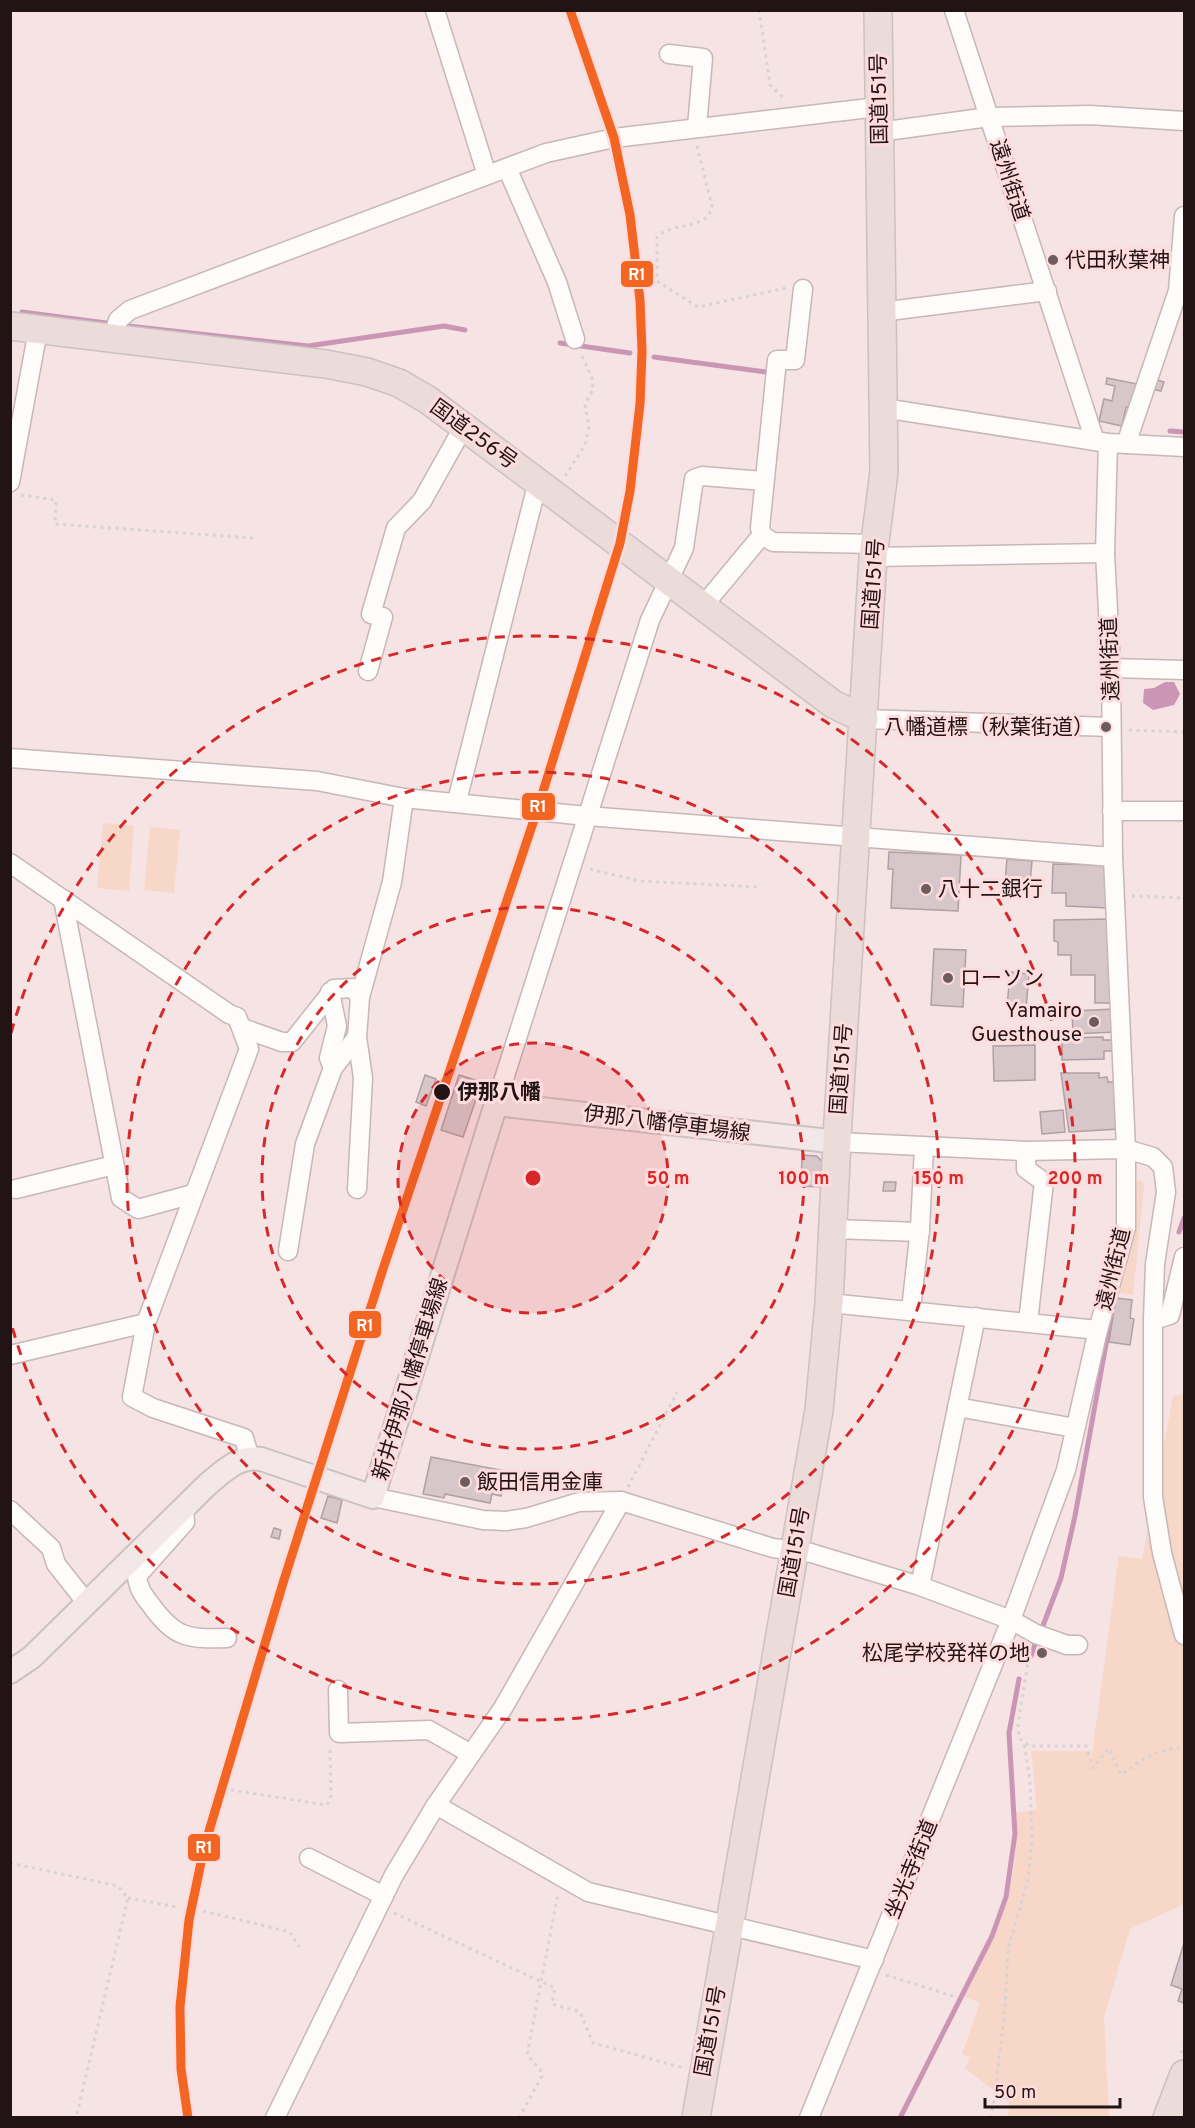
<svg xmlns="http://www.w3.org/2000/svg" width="1195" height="2128" viewBox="0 0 1195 2128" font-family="Overpass,'Noto Sans JP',sans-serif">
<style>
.green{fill:#f7d7c8}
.water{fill:#cb95b6}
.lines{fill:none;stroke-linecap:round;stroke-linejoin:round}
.stream{stroke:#cb95b6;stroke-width:5}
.building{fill:#d7c7ca;stroke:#b0a0a3;stroke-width:1.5}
.minor-casing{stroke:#c7b7b7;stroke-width:21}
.major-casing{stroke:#cbc1c2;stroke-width:26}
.highway-casing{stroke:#cbc1c2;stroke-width:30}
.path{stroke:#d8d3d3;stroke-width:3;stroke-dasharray:3 4.5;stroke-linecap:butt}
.minor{stroke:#fefbfb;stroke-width:18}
.major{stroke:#f3e8e7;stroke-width:22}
.highway{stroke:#ecdcd9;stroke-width:27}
.rail-1-casing{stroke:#fedbdc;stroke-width:14}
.rail-1{stroke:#f26522;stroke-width:9}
.ring{fill:none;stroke:#d62828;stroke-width:3;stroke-dasharray:10 8}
.poi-dot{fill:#6c5c5d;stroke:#fedbdc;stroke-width:2}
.stop-dot{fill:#221314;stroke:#fedbdc;stroke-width:2}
.labels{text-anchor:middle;stroke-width:6;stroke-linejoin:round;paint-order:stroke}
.street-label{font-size:21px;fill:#221314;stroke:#fedbdc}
.poi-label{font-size:21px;fill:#221314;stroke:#fedbdc;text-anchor:start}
.stop-label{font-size:21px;font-weight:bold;fill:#221314;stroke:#fedbdc;text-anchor:start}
.centre{fill:#d62828;stroke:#fedbdc;stroke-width:3}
.ring-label{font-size:18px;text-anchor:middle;font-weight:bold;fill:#d62828;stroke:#fedbdc;stroke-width:6;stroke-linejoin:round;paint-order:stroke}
.line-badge{stroke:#fedbdc;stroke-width:2}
.badge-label{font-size:16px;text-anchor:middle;font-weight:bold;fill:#fff}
</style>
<rect width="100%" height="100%" fill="#f6e3e4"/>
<!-- green -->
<g class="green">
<path d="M103,823L134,826L129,891L97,888Z"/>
<path d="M150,827L180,830L174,893L144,890Z"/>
<path d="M1137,1180L1142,1181L1144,1186L1133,1295L1115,1292L1133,1232Z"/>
<path d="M1184,1394V1904L1130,1929L1104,2017L1109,2117H1053L1052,2109V2117H1008L1009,2102L965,2068L970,2057L962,2054L980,2003L964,1996C995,1937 1021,1882 1016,1813L1037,1809L1031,1751H1091L1090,1769L1119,1556L1142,1559L1173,1396Z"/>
</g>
<!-- water -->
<path class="water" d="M1165,682H1174L1180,694L1174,705L1153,710L1143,703L1144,689L1154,688Z"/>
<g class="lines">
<!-- stream -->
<g class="stream">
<path d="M22,312L106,323"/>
<path d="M128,326L308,346L444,326L465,330"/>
<path d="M560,343L630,353"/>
<path d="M654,357L774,373"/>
<path d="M1170,431L1184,432"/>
<path d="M1179,1232L1184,1218"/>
<path d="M1041,1631L1061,1578L1075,1516L1112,1311"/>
<path d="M1031,1656L1036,1641"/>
<path d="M900,2118L992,1936L1006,1897L1015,1834L1009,1733L1019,1679"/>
</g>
</g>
<!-- building -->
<g class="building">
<path d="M1107,378L1137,384L1132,408L1126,407L1122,426L1099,421L1104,399L1112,401L1115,386L1106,384Z"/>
<path d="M1154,379L1164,382L1161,391L1152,389Z"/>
<path d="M889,852L961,855L958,911L891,908L893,869H888Z"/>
<path d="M1007,859L1032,861L1029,894L1004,893Z"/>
<path d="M1053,864L1110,865L1109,908L1066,906V893H1052Z"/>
<path d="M1110,919L1111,1003H1095V975H1071V955H1058V942L1054,941V920Z"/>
<path d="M934,949L966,950L963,1007L931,1005Z"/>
<path d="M1010,972L1029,974L1026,1009L1007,1008Z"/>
<path d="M1115,1009L1116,1032L1073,1034L1072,1011Z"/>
<path d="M1103,1037V1040H1114V1051H1104V1059L1062,1060V1038Z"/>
<path d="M1035,1045V1080L994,1081L993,1046Z"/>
<path d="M1061,1073H1099V1078L1107,1077L1108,1082H1115L1119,1129L1069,1132Z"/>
<path d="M425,1075L436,1079L426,1106L416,1102Z"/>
<path d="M459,1075L482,1082L463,1137L441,1130Z"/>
<path d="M1063,1110L1065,1132L1042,1134L1040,1112Z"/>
<path d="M802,1155L817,1156L824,1164L823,1187L801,1186Z"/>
<path d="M884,1182H896L895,1191H883Z"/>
<path d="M1116,1298L1132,1300L1130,1318L1134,1319L1130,1345L1109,1342Z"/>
<path d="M431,1457L506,1471L501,1496L492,1494L490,1503L445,1494L444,1498L423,1494Z"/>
<path d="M328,1496L342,1500L337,1523L321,1518Z"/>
<path d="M274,1528L281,1530L279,1539L271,1537Z"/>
<path d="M1184,1943V2003L1178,2001L1182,1989L1171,1985Z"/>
</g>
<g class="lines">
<!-- minor casing -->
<g class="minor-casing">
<g id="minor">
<path d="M435,10L487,175"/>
<path d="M954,10L1095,441"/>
<path d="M669,54L703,58L697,127"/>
<path d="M879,132L989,117L1090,115L1184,121"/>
<path d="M507,168L557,282L575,339"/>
<path d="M803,289L795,360H777L760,528L762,535L773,542L875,544"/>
<path d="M881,312L1047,291"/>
<path d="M113,338L118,320L130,310L546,153L614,138L878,107"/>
<path d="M883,408L1108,443L1184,447"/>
<path d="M1126,444L1178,291L1184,216"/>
<path d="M10,482L38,330"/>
<path d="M873,557L1105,553"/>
<path d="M703,606L762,535"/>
<path d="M1111,668L1184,670"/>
<path d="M368,671L383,617L371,614L396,528L422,501L464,426"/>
<path d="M864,719L1111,727"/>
<path d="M10,758L317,781L404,798L587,816L1113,857"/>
<path d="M457,801L538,481"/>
<path d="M1112,811H1184"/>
<path d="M10,863L229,1014L237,1017L249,1049L146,1323L132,1397L153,1408L244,1438L250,1458"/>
<path d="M63,899L121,1198L138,1209L193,1194"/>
<path d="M330,992L337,1026L329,1058L333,1068"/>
<path d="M360,997L392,882L404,798"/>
<path d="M242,1028L282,1042H292L334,989L353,988L360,997L357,1037L363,1078L357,1189"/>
<path d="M496,1104L650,620L684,548L694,479L702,476L764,481"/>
<path d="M838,1142L1026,1151L1126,1149L1153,1157L1163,1167L1166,1192L1155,1264L1153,1320V1497L1162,1553L1184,1635"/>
<path d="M1026,1151V1169L1044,1182L1028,1322"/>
<path d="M16,1189L114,1165"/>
<path d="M833,1229L920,1232"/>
<path d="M288,1251L305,1144L333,1068L357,1037"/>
<path d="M829,1303L1098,1330"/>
<path d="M911,1310L920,1228L924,1147"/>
<path d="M1153,1320L1170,1315L1184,1257"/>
<path d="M10,1355L146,1323"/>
<path d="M957,1407L1075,1428"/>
<path d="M373,1497L483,1520L506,1521L526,1518L579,1502L621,1501L773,1548L811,1553L920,1586L1011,1620L1036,1634L1067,1645H1078"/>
<path d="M184,1508L185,1522L137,1576C138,1588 143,1595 151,1605C175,1638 187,1639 227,1638"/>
<path d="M10,1510L51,1548L56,1564L86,1602"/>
<path d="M920,1586L976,1317"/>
<path d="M338,1690L339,1733L429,1730L471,1754"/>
<path d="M436,1805L588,1892L874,1960"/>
<path d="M309,1858L384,1896"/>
<path d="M275,2118L394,1875L436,1805L503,1708L621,1501"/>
<path d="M809,2118L1011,1620L1066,1470L1098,1330L1126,1228V1149L1113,857L1111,668L1105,553L1108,443"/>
</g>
</g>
<!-- major casing -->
<g class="major-casing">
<path id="major" d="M10,1672L32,1657L208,1484C225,1470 238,1456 261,1459L373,1497L496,1104L838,1142"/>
</g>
<!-- highway casing -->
<g class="highway-casing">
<g id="highway">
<path d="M10,326L326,364L367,372L399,383L428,400L833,704L864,719"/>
<path d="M696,2118L819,1410L829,1303L838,1121L873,557L884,472L878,10"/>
<path d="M1167,2118L1184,2074"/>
</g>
</g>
<!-- path -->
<g class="path">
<path d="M759,10L770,85L786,100"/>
<path d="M697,146L712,206C708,231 673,221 657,237V281L698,307L786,288"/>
<path d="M565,476L585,445L589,427L585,405L593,389L592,378L582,356"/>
<path d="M21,495L56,500L55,524L254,538"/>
<path d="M1129,730L1184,732"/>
<path d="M590,869L640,881L758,887"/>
<path d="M1132,896L1184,898"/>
<path d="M628,1487L677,1392"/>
<path d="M1030,1650L1018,1724L1019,1738L1029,1746H1086L1093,1768L1109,1748L1121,1775C1142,1759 1158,1749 1184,1747"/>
<path d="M231,1790L327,1805L331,1796L330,1749"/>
<path d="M10,1863L118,1886L128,1898L76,2118"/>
<path d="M128,1898L177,1907"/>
<path d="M203,1911L290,1932L299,1947"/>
<path d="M394,1913L555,1988L552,2004L580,2012L593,2043L684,2068"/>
<path d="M886,1975L956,1997"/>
<path d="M1181,2053L1184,2044"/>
<path d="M519,2118L542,2076L540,2069L527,2055L558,1894"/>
<path d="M990,2118L994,2101L1005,2008L1008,1949L1028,1880L1032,1842L1030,1781L1024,1742"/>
</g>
<!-- minor -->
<use href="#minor" class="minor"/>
<!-- major -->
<use href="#major" class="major"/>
<!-- highway -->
<use href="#highway" class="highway"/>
<!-- rail-1 casing -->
<g class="rail-1-casing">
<path id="rail-1" d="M188,2118L181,2069L180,2007L189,1920L204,1848L283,1583L383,1269L537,811L620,543L630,491L640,404L642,351L640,300L630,215L614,138L570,10"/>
</g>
<!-- rail-1 -->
<use href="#rail-1" class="rail-1"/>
</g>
<!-- distance rings -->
<circle cx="533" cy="1178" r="135" fill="#d62828" fill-opacity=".12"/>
<g class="ring">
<circle cx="533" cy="1178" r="135"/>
<circle cx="533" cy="1178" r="271"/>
<circle cx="533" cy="1178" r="406"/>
<path d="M11 1033A542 542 0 1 1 11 1323"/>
</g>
<!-- markers -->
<g class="poi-dot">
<circle cx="1053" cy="260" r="6"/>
<circle cx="1106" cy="727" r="6"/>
<circle cx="926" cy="889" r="6"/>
<circle cx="948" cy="978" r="6"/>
<circle cx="1094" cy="1022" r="6"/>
<circle cx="465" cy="1482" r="6"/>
<circle cx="1042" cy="1653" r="6"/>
</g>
<circle class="stop-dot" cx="442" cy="1092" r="9"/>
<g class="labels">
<!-- street labels -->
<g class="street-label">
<text transform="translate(879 99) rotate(-91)" y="7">国道151号</text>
<text transform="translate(1010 180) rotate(72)" y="7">遠州街道</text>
<text transform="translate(474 434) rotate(36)" y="7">国道256号</text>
<text transform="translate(873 584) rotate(-86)" y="7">国道151号</text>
<text transform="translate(1110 659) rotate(-92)" y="7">遠州街道</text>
<text transform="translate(841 1069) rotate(-86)" y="7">国道151号</text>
<text transform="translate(667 1123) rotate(7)" y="7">伊那八幡停車場線</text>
<text transform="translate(1113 1269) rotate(-76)" y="7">遠州街道</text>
<text transform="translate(410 1379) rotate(-73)" y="7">新井伊那八幡停車場線</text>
<text transform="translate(794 1552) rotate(-80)" y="7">国道151号</text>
<text transform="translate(911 1869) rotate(-68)" y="7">坐光寺街道</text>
<text transform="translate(710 2031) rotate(-80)" y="7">国道151号</text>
</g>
<!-- poi labels -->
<g class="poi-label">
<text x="1065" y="267">代田秋葉神</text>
<text x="1094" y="734" text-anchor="end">八幡道標（秋葉街道）</text>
<text x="938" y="896">八十二銀行</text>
<text x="960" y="985">ローソン</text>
<text x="1082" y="1017" text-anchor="end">Yamairo<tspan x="1082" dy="24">Guesthouse</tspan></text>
<text x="477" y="1489">飯田信用金庫</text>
<text x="1030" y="1660" text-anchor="end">松尾学校発祥の地</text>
</g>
<!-- stop labels -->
<g class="stop-label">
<text x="457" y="1099">伊那八幡</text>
</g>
</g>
<circle cx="533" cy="1178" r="9" class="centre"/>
<g class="ring-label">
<text x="668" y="1184">50 m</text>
<text x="804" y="1184">100 m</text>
<text x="939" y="1184">150 m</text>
<text x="1075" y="1184">200 m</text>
</g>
<g class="line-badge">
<rect x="620" y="260" width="34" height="28" rx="6" fill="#f26522"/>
<rect x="521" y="792" width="35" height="29" rx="6" fill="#f26522"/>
<rect x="348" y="1310" width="34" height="29" rx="6" fill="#f26522"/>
<rect x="187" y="1833" width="34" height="29" rx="6" fill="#f26522"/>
</g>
<g class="badge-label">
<text x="637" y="280">R1</text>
<text x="538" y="812">R1</text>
<text x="365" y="1331">R1</text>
<text x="204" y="1853">R1</text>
</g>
<!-- border -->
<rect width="1195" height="2128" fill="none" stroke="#221314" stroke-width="24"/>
<!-- scale -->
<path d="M985 2098v9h135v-9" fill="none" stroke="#221314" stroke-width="3"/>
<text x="994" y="2098" font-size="18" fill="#221314" stroke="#fedbdc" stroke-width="4.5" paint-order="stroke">50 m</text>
</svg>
